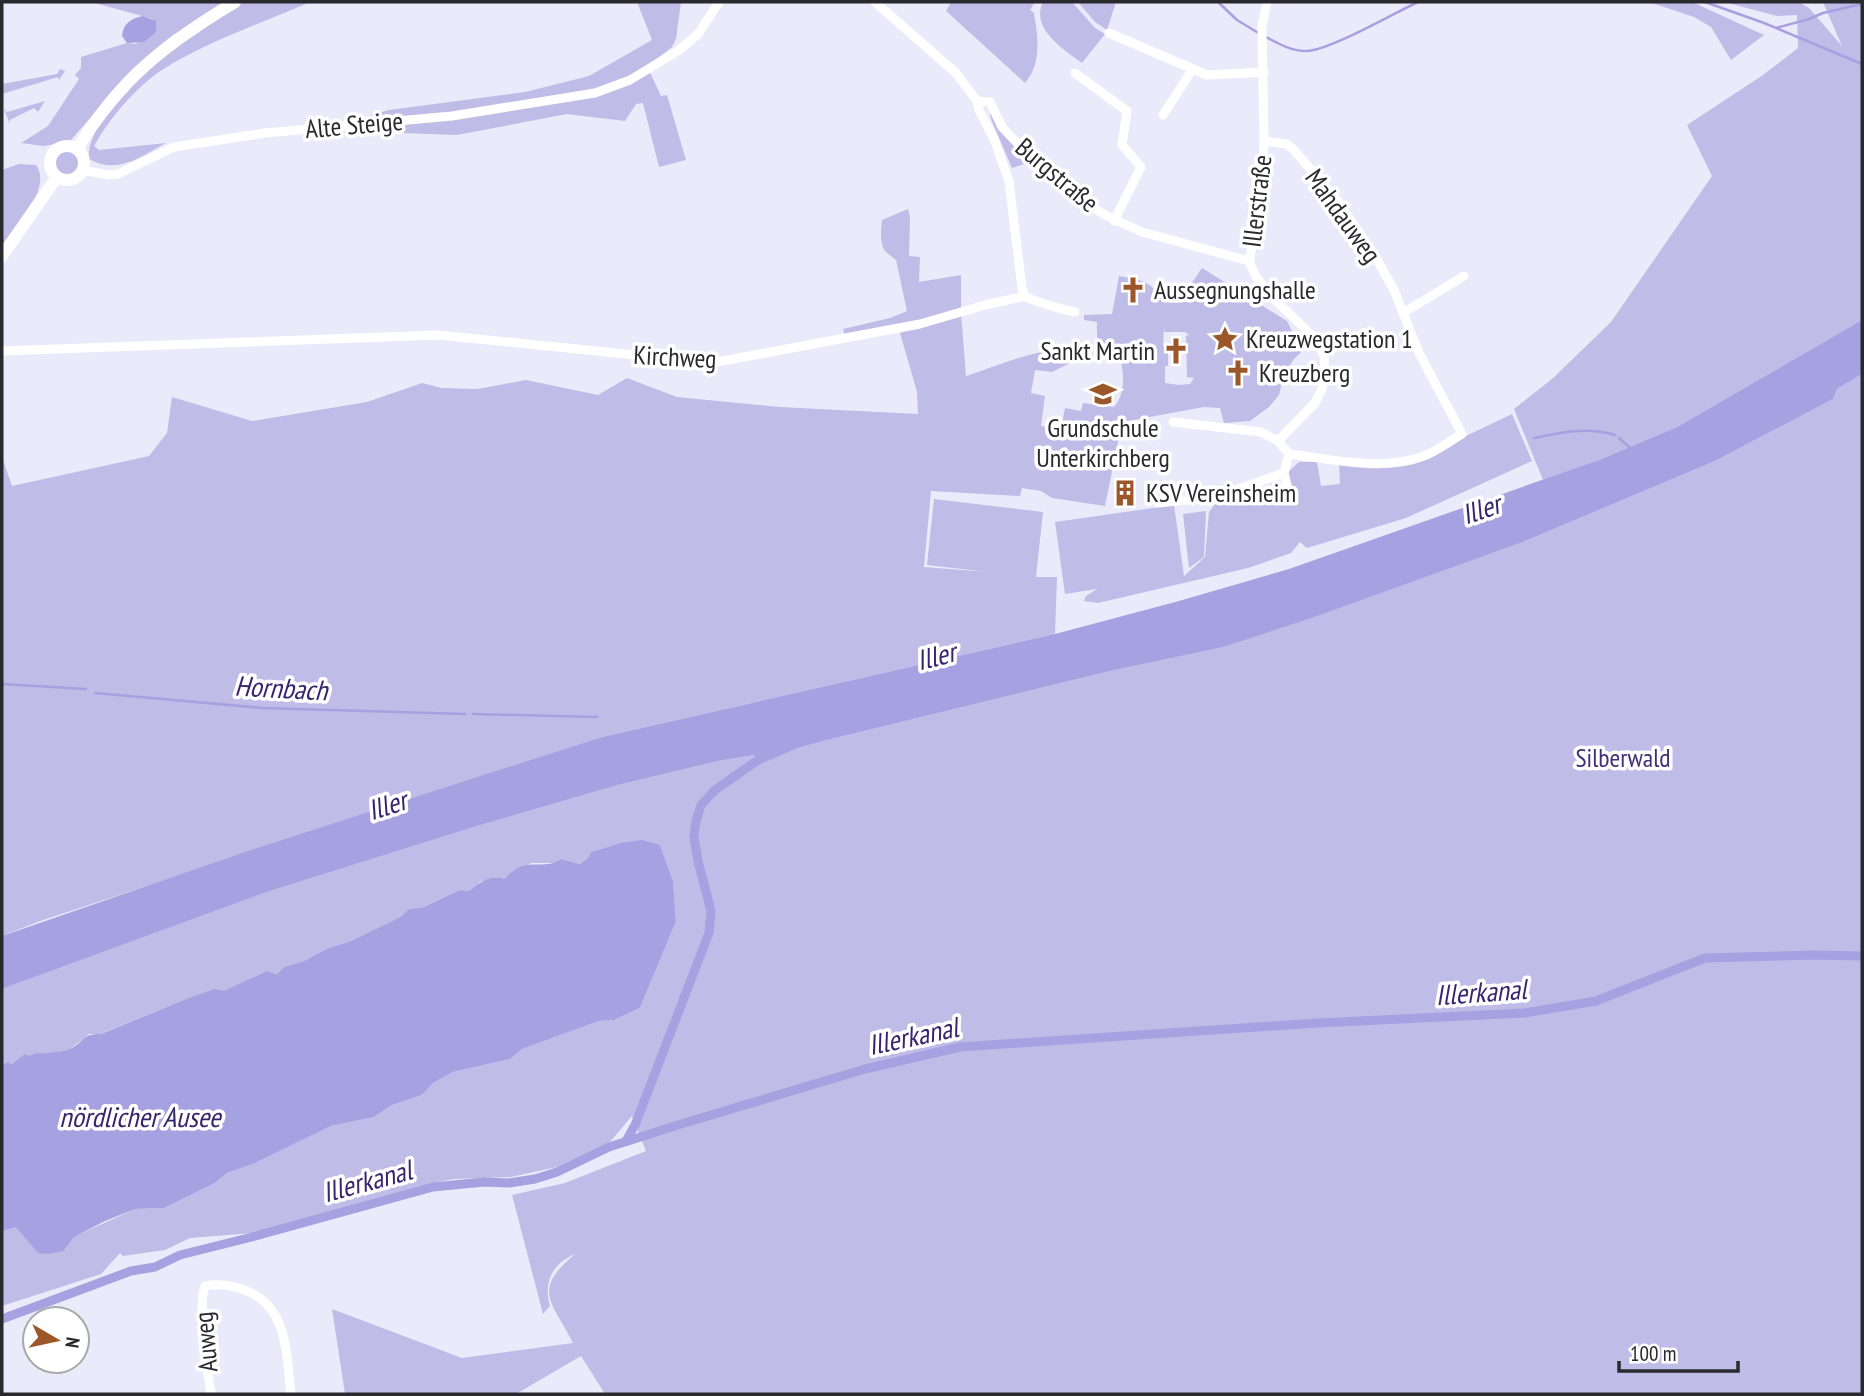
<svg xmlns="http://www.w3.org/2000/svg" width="1864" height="1396" viewBox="0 0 1864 1396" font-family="'PT Sans Narrow',sans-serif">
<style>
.green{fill:#bfbce7;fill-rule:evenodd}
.water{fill:#a6a1e0}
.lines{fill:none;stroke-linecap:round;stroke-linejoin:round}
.stream{stroke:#a6a1e0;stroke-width:2.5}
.canal{stroke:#a6a1e0;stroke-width:9}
.street{stroke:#fff;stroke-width:9}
.secondary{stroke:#fff;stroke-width:12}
.labels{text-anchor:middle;stroke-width:7;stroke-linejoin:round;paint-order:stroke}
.street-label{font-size:26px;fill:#29292e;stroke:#fff}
.poi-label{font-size:26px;fill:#29292e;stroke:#fff;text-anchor:start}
.park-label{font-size:26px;fill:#3f307a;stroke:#fff}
.water-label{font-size:28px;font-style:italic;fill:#35256e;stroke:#fff}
</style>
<rect width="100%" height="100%" fill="#ebeafa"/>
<!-- green -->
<g class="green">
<path d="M91,2H310C261,24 207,41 162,70C136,87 109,119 94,146L99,150L166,143C140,157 117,175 89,159C85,117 166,50 200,32L174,34L133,69L70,141L44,146L21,143L48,126L79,79L75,75L81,68V57L127,43L136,44L153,19Z"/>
<path d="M637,2H681L676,39L672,47L647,66L661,96L667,95L686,160L659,167L643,103L636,104L625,121L567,114L457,135L373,132L365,126L368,116L389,110L525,92L589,76L652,40Z"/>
<path d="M951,2H1035L1030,10L1034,13C1038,38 1042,63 1025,83L946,11Z"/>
<path d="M1043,2H1072L1095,28L1105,34L1082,63C1063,49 1030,28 1043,2Z"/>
<path d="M1078,2H1116L1107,30L1095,22Z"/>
<path d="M1649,2H1692L1764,35L1731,60L1711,27L1694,17Z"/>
<path d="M1724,2H1799L1809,8L1842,46L1823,2H1862V320L1677,427L1599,460L1543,480L1514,409L1552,379L1611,322L1712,176L1687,125L1763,75L1798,48L1797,15L1777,16Z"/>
<path d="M60,69L65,71L59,80L58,77L2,94V98V84L57,74Z"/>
<path d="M45,101L38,112L34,108L10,120V124L4,109L7,112Z"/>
<path d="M992,113L995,122L1027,158V163L1012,168L991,119L990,114Z"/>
<circle cx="67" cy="163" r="17"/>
<path d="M19,164L36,165C53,188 15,228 2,247V170Z"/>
<path d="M908,209L910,217L909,256L920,257L919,282L961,275V308L918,321L845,335L843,329L890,318L907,311L896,260C893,257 889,255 886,252C879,244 881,229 882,220Z"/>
<path d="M1202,268L1287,321L1302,351L1293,360L1283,379L1279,395L1269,407L1250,421L1224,423L1220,408L1204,407L1128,421L1119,437L1105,506L1052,498L1041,491L1022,488L1020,496L931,491L924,567L988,572L927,565L934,499L1043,512L1036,577H1057L1055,634L602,737L40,921L2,936V457L12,486L149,456L167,433L172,397L252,421L367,402L422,383L442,388L477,389L526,380L598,395L627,378L677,397L780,407L918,414L917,392L900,333L961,313L966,376C987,370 1058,339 1075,353L1074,361L1052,372L1035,370L1031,393L1045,396L1041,426L1061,429L1065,408L1081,411L1083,403L1114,407C1126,393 1124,374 1120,357L1098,355C1099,344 1096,335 1097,322L1084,320V315L1112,314L1119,276C1144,280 1150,282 1166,302L1178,303ZM1164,328L1165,332H1185L1189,335L1186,336L1187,377L1194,378L1190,384L1179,385L1165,383V366H1168V345L1163,347Z"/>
<path d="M1862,374V1394H605L581,1356L516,1394H345L332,1309L462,1358L573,1343C552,1301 531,1291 575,1254C552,1264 543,1282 550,1306L543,1314L512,1195L565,1183L646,1151L632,1116L610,1142L557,1167L511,1177L454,1179L432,1183L253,1233L190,1238L165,1250L123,1256L120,1253L101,1274L2,1306V1231L16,1226L38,1253L135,1209L164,1208L215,1183L227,1173L253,1164L331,1126L374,1117L392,1105L422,1095L433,1083L453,1072L510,1059L522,1049L599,1021L614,1020L640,1008L676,921L673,881L660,845L620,843L591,852L588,858L578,864L561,859L555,863H531L505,879L481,881L469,891L460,890L424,907L409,909L400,917L351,941L326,949L304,961L284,967L275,974L267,971L224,992L186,999L100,1034H89L69,1050L44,1055L36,1053L12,1064L8,1062L2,1065V989L270,891L474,827L618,785L718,761L754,755L761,763L798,748L827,740L1110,671L1224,647L1315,617L1523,542L1715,461L1833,399L1837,389Z"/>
<path d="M1512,414L1532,461L1406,518L1307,548L1300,542L1291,553L1248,568L1098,603L1084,601L1086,596L1097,589L1065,594L1055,522L1174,505L1184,576L1205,557L1209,512L1219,499L1235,495L1238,504L1259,497L1293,504L1288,472L1299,462H1317L1321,486L1340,484L1339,463L1429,457L1468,435Z"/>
<path d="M1206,511L1204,557L1189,568L1183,514Z"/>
</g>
<!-- water -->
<g class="water">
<path d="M143,16L156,21V32L144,42L127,43L122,36C123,23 132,18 143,16Z"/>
<path d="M1862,320V374L1837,389L1833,399L1715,461L1523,542L1315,617L1224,647L1110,671L827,740L798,748L760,764L754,755L718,761L618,785L474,827L270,891L2,989V936L251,850L602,737L1055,634L1179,601L1289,569L1599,460L1677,427Z"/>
<path d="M642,840L660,845L673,881L676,921L640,1008L614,1020L599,1021L522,1049L510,1059L453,1072L433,1083L422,1095L392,1105L374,1117L331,1126L253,1164L227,1173L215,1183L164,1208L135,1209L105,1221L74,1237L63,1251L48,1254L38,1253L16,1227L2,1231V1065L8,1062L12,1064L25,1054L29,1056L36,1053C43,1054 63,1052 70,1049C85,1042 80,1034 101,1034L186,999L215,989L224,991L267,971L276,974L284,967L304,961L326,949L351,941L400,917L409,909L424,907L460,890L469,891C481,881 490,875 505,879C525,854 543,872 561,859L579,864L588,858L591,852L620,843Z"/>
</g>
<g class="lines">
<!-- stream -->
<g class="stream">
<path d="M1218,2L1237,20L1260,34"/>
<path d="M1705,2L1764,23L1862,64"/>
<path d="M1776,28L1809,19L1823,13L1862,4"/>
<path d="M1266,37C1279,44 1291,51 1307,51C1330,50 1394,13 1418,2"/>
<path d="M1534,438C1562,432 1587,427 1615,435"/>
<path d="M1619,438L1629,447"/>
<path d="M2,684L86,689"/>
<path d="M95,693L263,708L465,714"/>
<path d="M473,714L597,717"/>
</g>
<!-- canal -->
<g class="canal">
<path d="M626,1141L635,1125L709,933L711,911L698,861L694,837L696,821L701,805L715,790L758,760L761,750"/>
<path d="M2,1319L131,1271L155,1267L180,1255L252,1237L433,1187L484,1182L509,1183L535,1179L557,1172L609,1147L681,1124L865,1069L960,1047L1318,1023L1524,1013L1596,1001L1705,958L1814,955L1862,956"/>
</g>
<!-- street -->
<g class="street">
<path d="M875,2L956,73L977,101L990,102L1002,127L1035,162L1078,198L1105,215L1142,232L1249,261"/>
<path d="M1267,2L1262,27L1264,141L1261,192L1257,226L1249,261L1256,277L1278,303L1314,337L1324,356L1325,372L1322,389L1315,403L1278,441L1289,454L1284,473L1289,493"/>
<path d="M1109,33L1207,75L1264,72"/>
<path d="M1075,73L1127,111L1122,145L1141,167L1114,221"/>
<path d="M977,101L979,110L994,139L1009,181L1022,288L1025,296"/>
<path d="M1163,115L1192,70"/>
<path d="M1264,141L1286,144L1293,149L1338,201L1375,256L1394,290L1419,353L1462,434C1450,441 1437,451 1424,456C1382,472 1332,459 1289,454"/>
<path d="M82,170L109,175L118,174L174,147L265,133L452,116L595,93L630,80L678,51L698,34L719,2"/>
<path d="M1403,313L1464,276"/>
<path d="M2,351L439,335L705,362H717L920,324L985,305L1025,296C1030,300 1067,311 1075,312"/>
<path d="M1173,422L1261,432L1278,441"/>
<path d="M1158,503L1215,497L1284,473"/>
<path d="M211,1394C208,1371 197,1305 205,1286C219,1283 234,1286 247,1291C289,1308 286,1356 291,1394"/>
</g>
<!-- secondary -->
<g class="secondary">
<circle cx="67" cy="163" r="17"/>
<path d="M77,149C120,79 165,44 235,2"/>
<path d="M2,256L57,177"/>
</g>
</g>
<!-- icons -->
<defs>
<g id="church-bare" transform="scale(2.1)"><path d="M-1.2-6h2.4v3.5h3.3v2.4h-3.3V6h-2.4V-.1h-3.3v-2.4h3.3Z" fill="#9b5729" stroke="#fff" stroke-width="2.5" paint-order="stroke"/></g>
<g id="sight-bare" transform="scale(2.1)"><path d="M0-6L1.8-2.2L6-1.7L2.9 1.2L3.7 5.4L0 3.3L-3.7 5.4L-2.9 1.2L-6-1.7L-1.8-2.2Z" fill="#9b5729" stroke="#fff" stroke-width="2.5" paint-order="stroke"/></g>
<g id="school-bare" transform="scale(2.1)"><path d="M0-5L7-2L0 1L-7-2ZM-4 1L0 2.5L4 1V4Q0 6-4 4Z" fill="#9b5729" stroke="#fff" stroke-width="2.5" paint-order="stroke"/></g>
<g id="building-bare" transform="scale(2.1)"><path d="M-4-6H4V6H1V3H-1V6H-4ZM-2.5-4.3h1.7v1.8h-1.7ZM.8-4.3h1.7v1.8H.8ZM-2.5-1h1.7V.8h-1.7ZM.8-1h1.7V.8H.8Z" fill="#9b5729" stroke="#fff" stroke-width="2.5" paint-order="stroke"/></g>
</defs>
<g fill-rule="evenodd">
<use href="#church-bare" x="1133" y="290"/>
<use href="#sight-bare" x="1225" y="339"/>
<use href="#church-bare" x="1176" y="351"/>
<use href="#church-bare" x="1238" y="373"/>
<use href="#school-bare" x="1103" y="394"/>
<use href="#building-bare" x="1125" y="493"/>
</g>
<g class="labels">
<!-- street labels -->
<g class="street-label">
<text transform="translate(354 125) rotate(-5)" y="9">Alte Steige</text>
<text transform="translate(1057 175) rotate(40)" y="9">Burgstraße</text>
<text transform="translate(1257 201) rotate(-83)" y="9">Illerstraße</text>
<text transform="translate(1343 216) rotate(54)" y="9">Mahdauweg</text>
<text transform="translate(675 357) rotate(3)" y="9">Kirchweg</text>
<text transform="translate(206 1342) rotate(-95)" y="9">Auweg</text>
</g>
<!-- poi labels -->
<g class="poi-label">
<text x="1154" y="299">Aussegnungshalle</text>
<text x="1246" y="348">Kreuzwegstation 1</text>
<text x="1155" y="360" text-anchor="end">Sankt Martin</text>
<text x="1259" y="382">Kreuzberg</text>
<text x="1103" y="437" text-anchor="middle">Grundschule<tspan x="1103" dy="30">Unterkirchberg</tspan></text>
<text x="1146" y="502">KSV Vereinsheim</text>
</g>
<!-- park labels -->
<g class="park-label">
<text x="1623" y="767">Silberwald</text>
</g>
<!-- water labels -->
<g class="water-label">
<text transform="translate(1481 509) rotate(-19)" y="10">Iller</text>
<text transform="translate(936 656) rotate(-14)" y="10">Iller</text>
<text transform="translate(281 688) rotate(3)" y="10">Hornbach</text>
<text transform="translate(387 805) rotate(-18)" y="10">Iller</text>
<text transform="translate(1481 992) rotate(-4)" y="10">Illerkanal</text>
<text transform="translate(913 1036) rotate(-12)" y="10">Illerkanal</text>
<text x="140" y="1127">nördlicher Ausee</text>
<text transform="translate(367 1181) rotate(-15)" y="10">Illerkanal</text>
</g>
</g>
<!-- border -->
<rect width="1864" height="1396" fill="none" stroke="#29292e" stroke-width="7"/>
<!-- north arrow -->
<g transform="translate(56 1340) rotate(99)"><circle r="33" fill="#ffffff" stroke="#a9a9ab" stroke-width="2"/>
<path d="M0-5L12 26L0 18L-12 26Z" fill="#9b5729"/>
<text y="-10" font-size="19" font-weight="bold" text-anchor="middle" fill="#29292e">N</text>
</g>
<!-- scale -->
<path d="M1619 1361v10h119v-10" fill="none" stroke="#29292e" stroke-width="3.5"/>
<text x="1630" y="1361" font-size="21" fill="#29292e" stroke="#ffffff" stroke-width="5" paint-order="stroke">100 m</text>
</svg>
